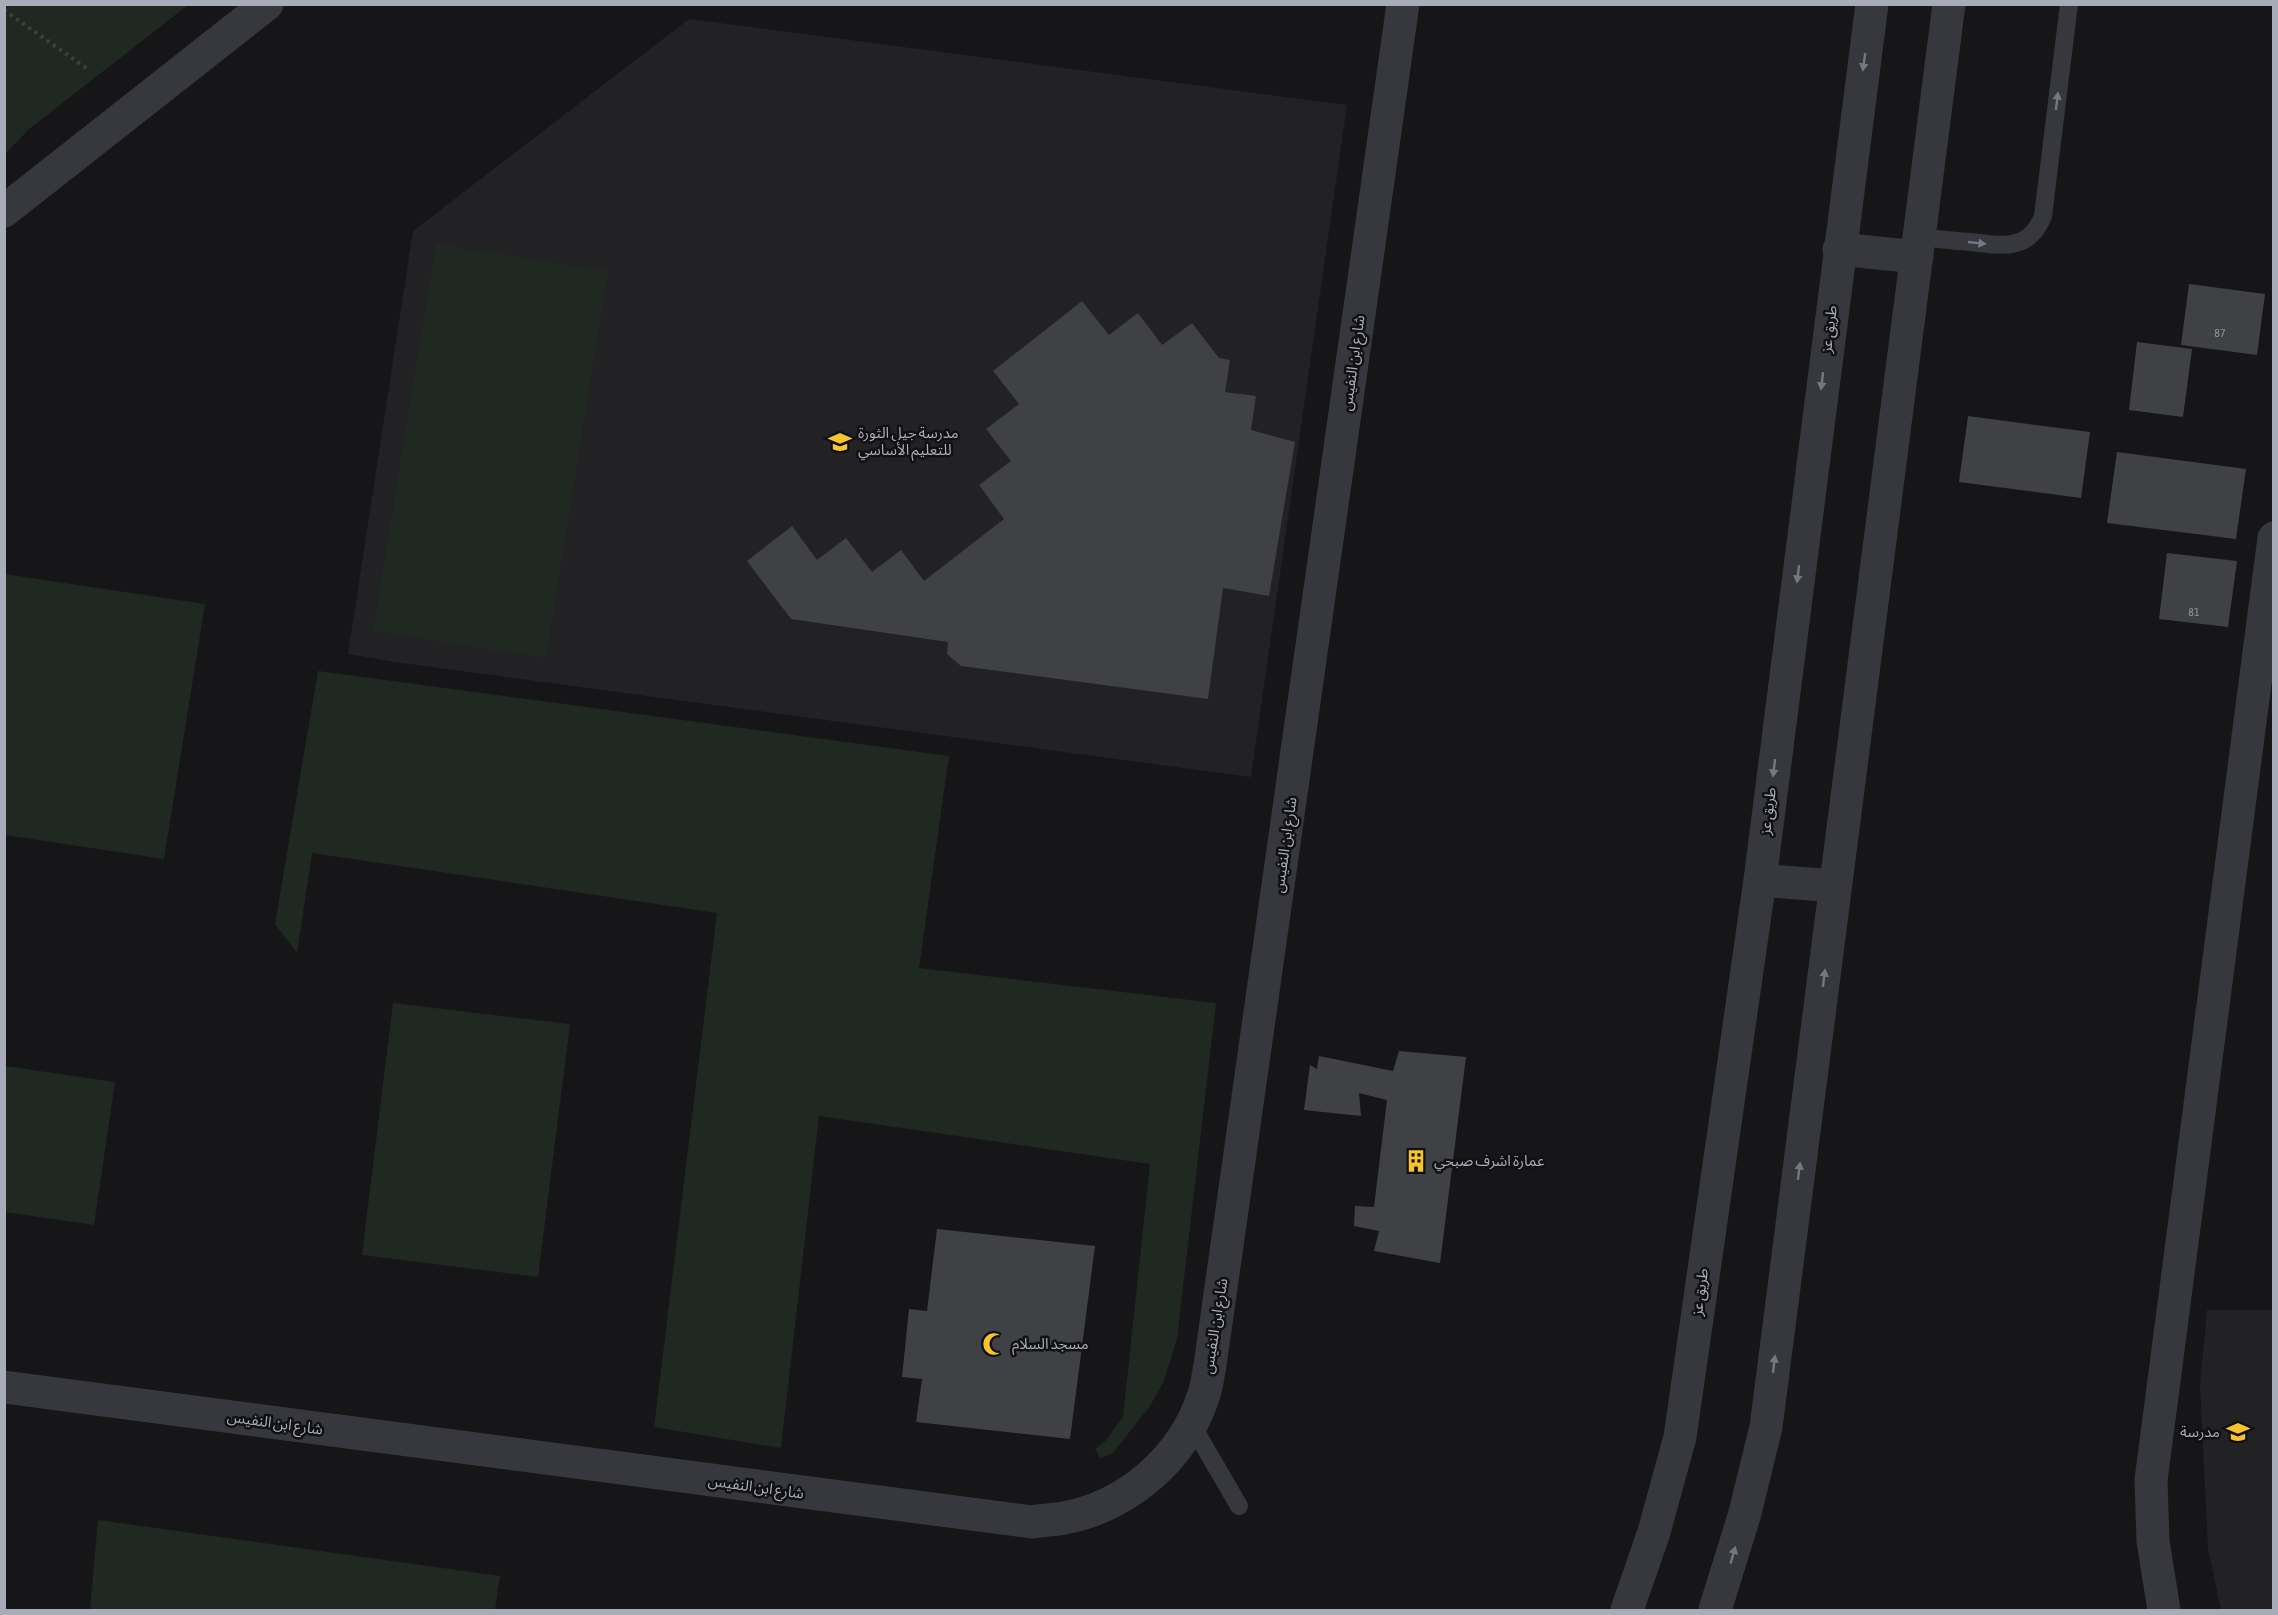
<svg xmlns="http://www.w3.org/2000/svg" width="2278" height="1615" viewBox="0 0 2278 1615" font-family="'Asap Condensed','Noto Sans Arabic',sans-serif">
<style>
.built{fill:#222225}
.green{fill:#202822}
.building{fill:#404145}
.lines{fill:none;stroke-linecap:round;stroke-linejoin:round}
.path{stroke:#3d3f44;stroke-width:4;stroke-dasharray:3 4.5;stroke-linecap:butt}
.service{stroke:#37383d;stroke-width:18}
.minor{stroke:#37383d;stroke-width:33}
.tertiary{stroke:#37383d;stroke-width:33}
.oneway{fill:#757881}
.labels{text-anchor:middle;stroke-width:5;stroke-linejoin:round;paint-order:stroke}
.number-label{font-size:12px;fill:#8e919c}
.street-label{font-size:15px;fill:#a8acb9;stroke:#111113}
.poi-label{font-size:15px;fill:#a8acb9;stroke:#111113;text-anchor:start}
</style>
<rect width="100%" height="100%" fill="#161618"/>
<!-- built -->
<g class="built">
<path d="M689,19L1347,105L1251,777L394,662L348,654L413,231Z"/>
<path d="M2207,1310H2273V1610H2221L2208,1549L2200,1386Z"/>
</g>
<!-- green -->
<g class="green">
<path d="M5,4H188V5L29,129L5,154Z"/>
<path d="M436,244L608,271L546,658L373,631Z"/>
<path d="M4,574L205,604L164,859L5,835Z"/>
<path d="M318,671L949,756L919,968L1216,1003L1177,1339L1163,1383L1150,1406L1113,1453L1100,1458L1095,1449L1105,1441L1123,1417L1150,1164L819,1116L781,1448L654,1427L717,913L312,853L297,953L275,924Z"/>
<path d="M393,1003L570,1024L538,1277L362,1255Z"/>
<path d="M5,1066L115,1082L94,1225L5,1212Z"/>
<path d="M98,1520L500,1576L495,1610H90Z"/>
</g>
<!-- building -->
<g class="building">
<path d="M2189,284L2265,294L2257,355L2181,345Z"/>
<path d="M1082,301L1109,335L1138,313L1162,345L1192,323L1219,358L1230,360L1225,392L1256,396L1251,430L1295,442L1269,596L1223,588L1208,699L961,666L947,654L948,642L791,619L747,561L792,526L817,560L846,538L872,572L901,550L924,581L1004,519L979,485L1011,461L986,429L1019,404L993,371Z"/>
<path d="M2137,342L2192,349L2183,417L2129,410Z"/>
<path d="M1968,416L2090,432L2081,498L1959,482Z"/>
<path d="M2117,452L2246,469L2236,539L2107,523Z"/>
<path d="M2167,553L2237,561L2228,627L2159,619Z"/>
<path d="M1399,1051L1466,1057L1440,1263L1374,1251L1379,1231L1354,1226L1355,1206L1374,1207L1387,1100L1359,1093L1361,1116L1304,1110L1310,1065L1317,1069L1319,1056L1393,1071Z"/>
<path d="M937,1229L1095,1246L1070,1439L916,1422L922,1379L902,1377L909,1309L927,1311Z"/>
</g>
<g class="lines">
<!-- path -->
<path class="path" d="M4,10L86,68"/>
<!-- service -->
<g class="service">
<path d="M1919,237C1937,239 1954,241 1971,242C2003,246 2029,251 2043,216L2069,4"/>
<path d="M1192,1425L1239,1506"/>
</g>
<!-- minor -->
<g class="minor">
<path d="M4,211L267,4"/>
<path d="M4,1387L1032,1522C1043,1520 1054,1520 1064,1518C1128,1506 1183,1458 1203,1397C1207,1387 1208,1375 1210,1365L1403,4"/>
<path d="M2164,1610L2153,1541L2151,1480L2274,538"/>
</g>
<!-- tertiary -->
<g class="tertiary">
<path d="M1839,249L1917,257"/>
<path d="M1760,880L1835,886"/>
<path d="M1627,1610L1654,1532L1680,1437L1760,880L1872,4"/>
<path d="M1715,1610L1745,1513L1766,1427L1949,4"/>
</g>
</g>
<!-- one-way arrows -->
<defs><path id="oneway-solid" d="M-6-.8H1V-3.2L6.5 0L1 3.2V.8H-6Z" transform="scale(1.5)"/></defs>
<g class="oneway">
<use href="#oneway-solid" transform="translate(1864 62) rotate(98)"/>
<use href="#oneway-solid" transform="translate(2057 101) rotate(-83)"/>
<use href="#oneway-solid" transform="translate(1977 243) rotate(6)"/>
<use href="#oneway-solid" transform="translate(1822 381) rotate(97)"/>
<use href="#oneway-solid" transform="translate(1798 574) rotate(97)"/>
<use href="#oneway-solid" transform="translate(1774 768) rotate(97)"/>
<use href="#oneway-solid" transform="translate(1824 978) rotate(-83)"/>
<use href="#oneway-solid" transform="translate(1799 1171) rotate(-83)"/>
<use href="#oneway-solid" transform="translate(1774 1364) rotate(-83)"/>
<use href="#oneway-solid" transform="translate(1733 1555) rotate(-74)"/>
</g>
<!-- icons -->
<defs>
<g id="school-bare" transform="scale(1.8)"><path d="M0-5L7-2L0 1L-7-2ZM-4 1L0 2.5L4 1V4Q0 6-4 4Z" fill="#f7c430" stroke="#111113" stroke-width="2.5" paint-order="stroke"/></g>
<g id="building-bare" transform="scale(1.8)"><path d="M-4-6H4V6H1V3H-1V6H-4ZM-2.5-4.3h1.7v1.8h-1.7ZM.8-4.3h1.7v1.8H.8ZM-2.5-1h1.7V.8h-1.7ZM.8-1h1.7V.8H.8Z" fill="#f7c430" stroke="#111113" stroke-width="2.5" paint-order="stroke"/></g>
<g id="mosque-bare" transform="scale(1.8)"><path d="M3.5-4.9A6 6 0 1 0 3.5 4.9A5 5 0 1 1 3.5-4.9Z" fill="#f7c430" stroke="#111113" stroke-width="2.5" paint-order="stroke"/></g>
</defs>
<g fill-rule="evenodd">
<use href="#school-bare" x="840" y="442"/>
<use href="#building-bare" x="1416" y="1161"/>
<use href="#mosque-bare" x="994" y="1344"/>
<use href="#school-bare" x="2238" y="1432"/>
</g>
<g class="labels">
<!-- number labels -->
<g class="number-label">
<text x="2220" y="337">87</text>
<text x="2194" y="616">81</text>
</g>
<!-- street labels -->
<g class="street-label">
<text transform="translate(1829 329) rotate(-83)" y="5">طريق عز</text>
<text transform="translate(1353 363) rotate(-82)" y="5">شارع ابن النفيس</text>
<text transform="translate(1768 811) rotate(-83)" y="5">طريق عز</text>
<text transform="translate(1285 845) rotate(-82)" y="5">شارع ابن النفيس</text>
<text transform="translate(1700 1292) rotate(-82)" y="5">طريق عز</text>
<text transform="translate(1215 1326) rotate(-81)" y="5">شارع ابن النفيس</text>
<text transform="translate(275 1423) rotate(8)" y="5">شارع ابن النفيس</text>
<text transform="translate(756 1487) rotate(8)" y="5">شارع ابن النفيس</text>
</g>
<!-- poi labels -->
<g class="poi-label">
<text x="858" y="438">مدرسة جيل الثورة<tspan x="858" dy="17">للتعليم الأساسي</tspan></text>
<text x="1434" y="1166">عمارة اشرف صبحي</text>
<text x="1012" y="1349">مسجد السلام</text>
<text x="2220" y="1437" text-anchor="end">مدرسة</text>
</g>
</g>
<!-- border -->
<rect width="2278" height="1615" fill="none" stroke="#a8acb9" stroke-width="12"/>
</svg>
